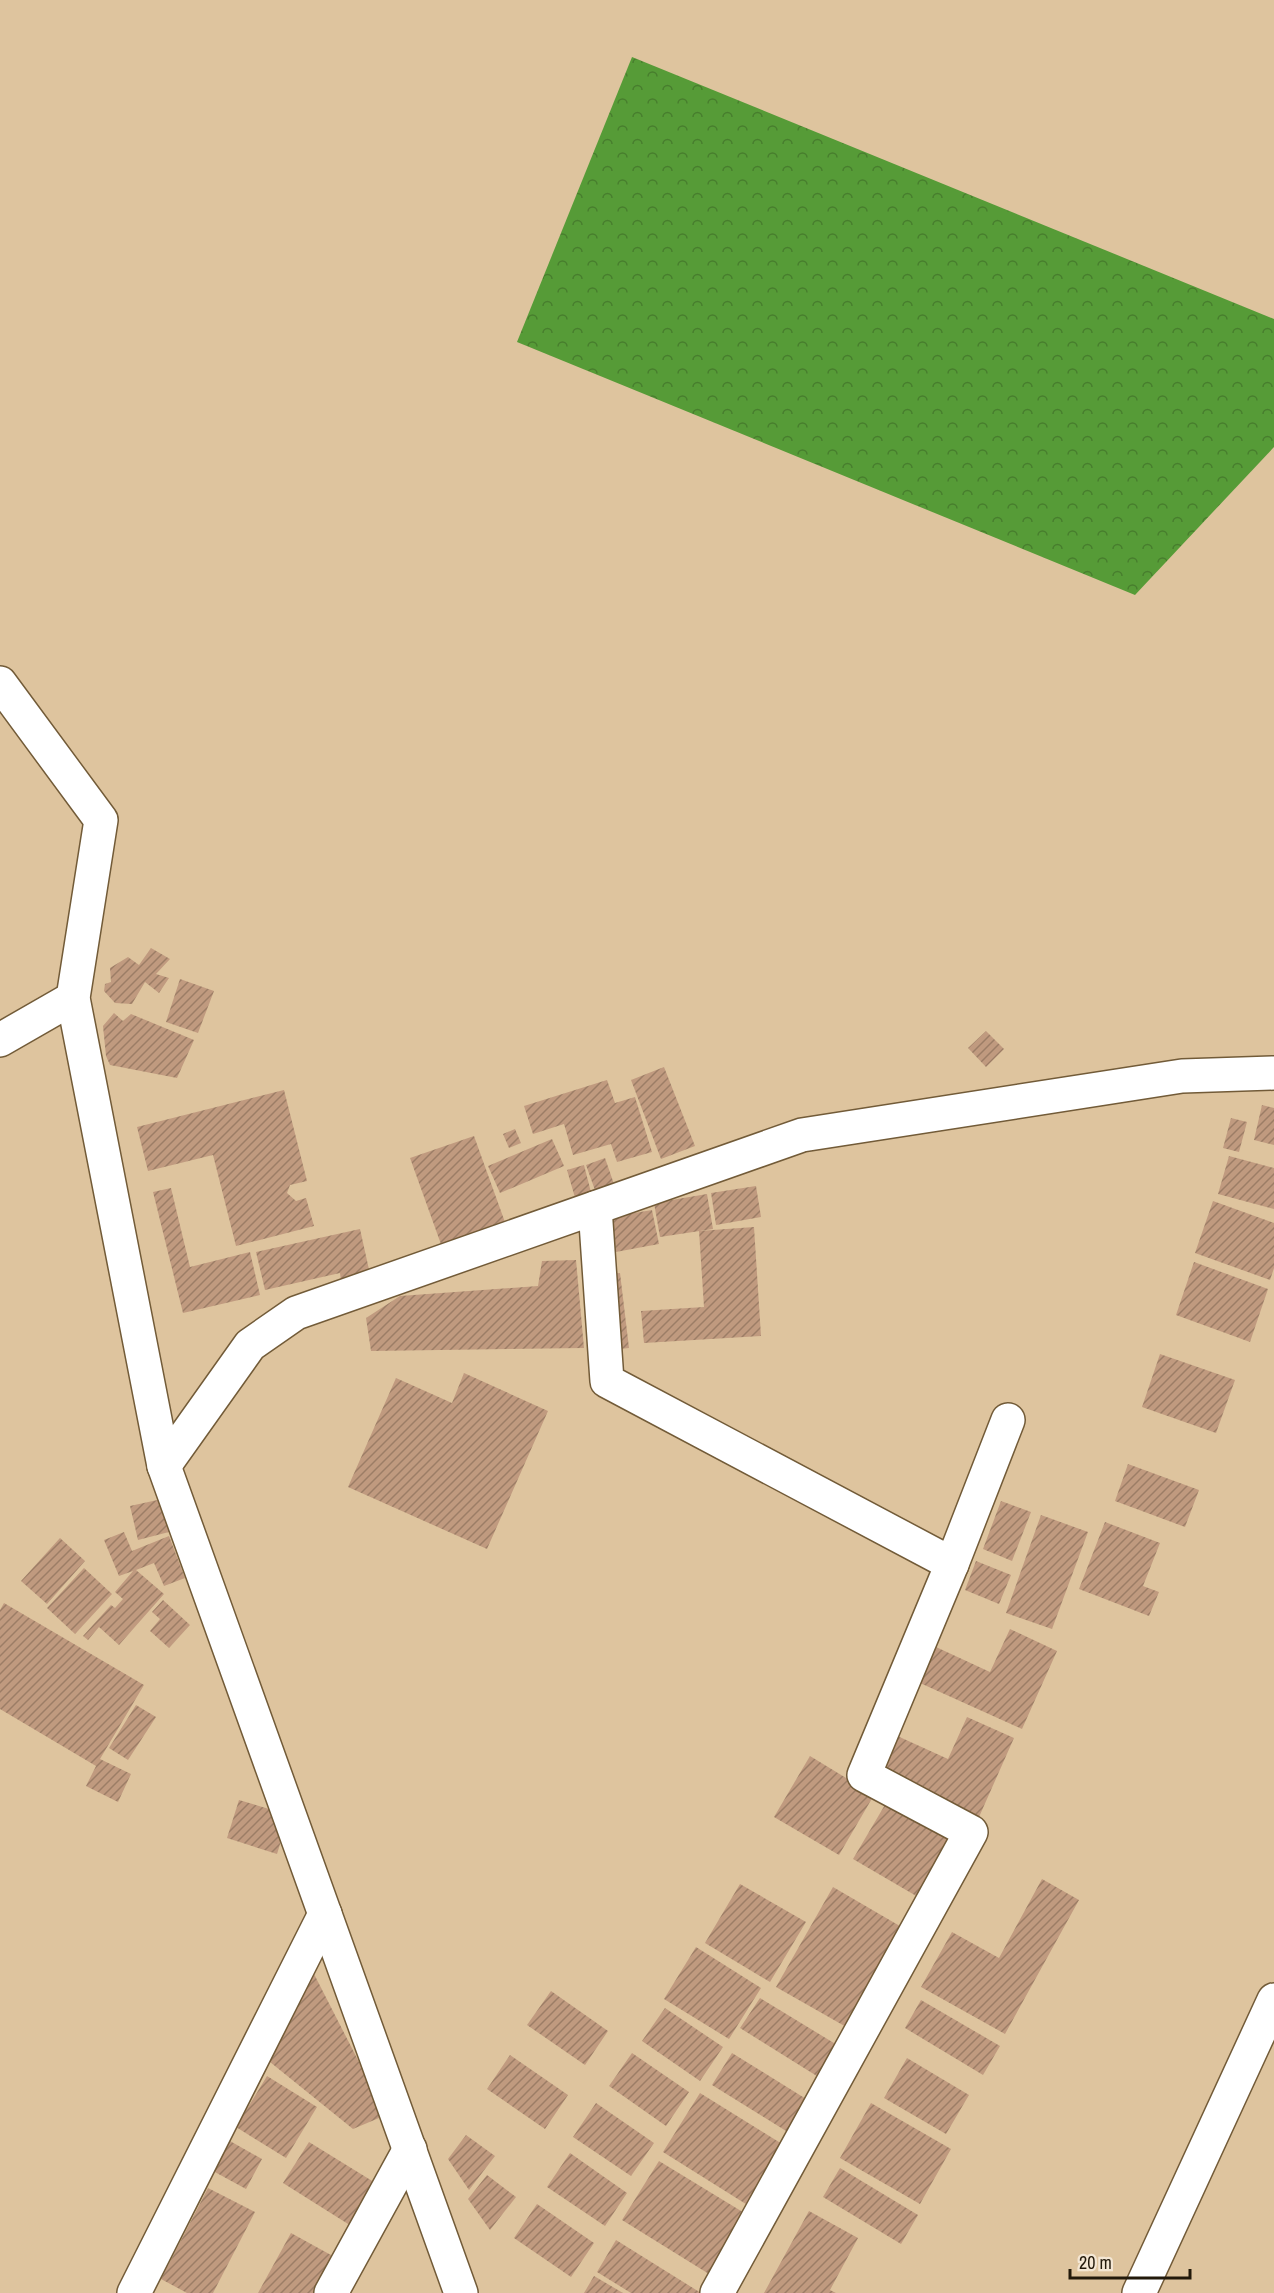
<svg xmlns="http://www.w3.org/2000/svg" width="1274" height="2293" viewBox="0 0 1274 2293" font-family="'Archivo Narrow',sans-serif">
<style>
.forest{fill:url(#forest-crowns)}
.building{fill:url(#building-hatch)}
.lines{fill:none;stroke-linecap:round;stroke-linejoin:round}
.street-casing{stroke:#725b38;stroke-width:36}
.street{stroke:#fff;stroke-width:33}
</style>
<defs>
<pattern id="forest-crowns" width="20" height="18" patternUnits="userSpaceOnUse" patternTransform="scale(1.5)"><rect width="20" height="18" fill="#569b37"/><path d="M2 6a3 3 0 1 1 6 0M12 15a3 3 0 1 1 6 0" fill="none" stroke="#477e2d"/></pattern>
<pattern id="building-hatch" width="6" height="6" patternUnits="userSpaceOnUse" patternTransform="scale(1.5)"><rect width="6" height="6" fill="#c09a7f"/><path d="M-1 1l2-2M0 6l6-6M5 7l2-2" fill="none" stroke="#9c7d66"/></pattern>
</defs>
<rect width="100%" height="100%" fill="#dec49e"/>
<!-- forest -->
<path class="forest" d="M632,57L1274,319V447L1135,595L517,342Z"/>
<!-- building -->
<g class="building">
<path d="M151,948L170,959L156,974L169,978L159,993L145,982L132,1004L115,1003L104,991L105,984L111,982L110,968L128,957L139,965Z"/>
<path d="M180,979L214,991L198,1033L166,1022Z"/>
<path d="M114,1013L123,1021L131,1014L194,1040L177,1078L110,1065L106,1056L103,1026Z"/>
<path d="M986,1031L1004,1049L986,1067L968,1048Z"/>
<path d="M664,1067L695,1146L661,1159L631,1080Z"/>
<path d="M607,1080L615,1103L635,1097L652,1152L617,1162L611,1144L573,1155L564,1124L533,1134L524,1106Z"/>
<path d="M284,1090L307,1181L290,1185L287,1193L296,1201L306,1198L314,1226L236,1246L213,1155L148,1171L137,1127Z"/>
<path d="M1262,1105L1274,1108V1145L1254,1140Z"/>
<path d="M1231,1118L1247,1122L1239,1152L1223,1148Z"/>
<path d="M515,1129L521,1143L509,1148L503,1134Z"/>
<path d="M474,1136L506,1225L442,1247L410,1158Z"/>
<path d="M552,1139L564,1166L500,1193L488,1166Z"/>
<path d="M1229,1156L1274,1168V1209L1218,1194Z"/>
<path d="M605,1158L615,1187L596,1193L586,1165Z"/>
<path d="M584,1165L594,1204L578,1208L567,1170Z"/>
<path d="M756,1186L761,1217L716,1225L711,1193Z"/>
<path d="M171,1188L190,1267L250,1252L260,1295L183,1313L153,1192Z"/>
<path d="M707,1194L713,1229L660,1237L654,1203Z"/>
<path d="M1213,1201L1274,1223V1268L1270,1280L1195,1253Z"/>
<path d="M652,1210L659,1244L605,1254L599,1219Z"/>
<path d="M754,1227L761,1336L644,1343L641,1311L704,1307L699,1231Z"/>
<path d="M360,1229L370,1274L341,1281L340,1273L265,1290L256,1252Z"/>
<path d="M576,1260L584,1348L371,1351L366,1318L400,1296L538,1286L542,1261Z"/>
<path d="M1194,1262L1268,1289L1250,1342L1176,1315Z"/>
<path d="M620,1273L629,1348L612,1350L603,1275Z"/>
<path d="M1160,1354L1235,1380L1216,1433L1142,1407Z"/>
<path d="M464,1373L548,1411L487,1549L348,1487L396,1378L452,1403Z"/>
<path d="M1128,1464L1199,1490L1185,1527L1115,1501Z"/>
<path d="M162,1499L169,1532L138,1540L130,1506Z"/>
<path d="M1001,1501L1031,1512L1012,1561L983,1549Z"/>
<path d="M1041,1515L1088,1532L1052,1629L1006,1613Z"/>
<path d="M1105,1522L1160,1543L1143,1586L1159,1592L1149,1616L1079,1589Z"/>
<path d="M124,1532L132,1551L169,1536L185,1578L164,1586L154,1563L136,1570L164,1594L119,1645L99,1627L88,1640L83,1636L111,1605L115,1608L123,1599L115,1592L133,1571L119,1576L104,1540Z"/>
<path d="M60,1538L85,1561L47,1604L21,1581Z"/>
<path d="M976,1561L1011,1575L999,1604L965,1590Z"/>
<path d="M84,1568L112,1594L75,1634L47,1608Z"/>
<path d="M163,1600L190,1625L169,1648L150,1631L160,1619L152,1612Z"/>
<path d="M4,1603L144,1685L100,1759L131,1774L118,1802L86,1786L96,1766L0,1709V1610Z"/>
<path d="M1010,1629L1057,1651L1022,1729L920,1683L936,1647L990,1672Z"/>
<path d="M136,1705L156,1717L128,1760L109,1748Z"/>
<path d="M967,1717L1014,1738L979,1817L877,1770L893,1734L948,1759Z"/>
<path d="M810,1756L874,1795L839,1855L774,1817Z"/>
<path d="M889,1798L954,1837L918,1897L853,1859Z"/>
<path d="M239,1800L289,1815L277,1854L227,1838Z"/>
<path d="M1042,1879L1079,1900L1005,2034L921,1987L952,1932L999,1958Z"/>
<path d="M740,1884L806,1922L770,1982L705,1943Z"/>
<path d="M833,1887L905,1929L848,2028L776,1987Z"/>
<path d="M696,1947L761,1988L729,2039L664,1999Z"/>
<path d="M313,1972L386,2115L353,2129L265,2058Z"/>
<path d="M551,1991L608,2031L585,2065L527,2025Z"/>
<path d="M760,1998L847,2051L828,2083L740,2028Z"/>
<path d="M921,2000L1000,2046L983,2075L905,2028Z"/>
<path d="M665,2008L723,2047L700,2081L642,2041Z"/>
<path d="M632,2053L689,2092L666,2126L609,2086Z"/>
<path d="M732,2053L819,2107L799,2139L712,2085Z"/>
<path d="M510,2055L568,2095L545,2129L487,2089Z"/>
<path d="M907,2058L969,2095L946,2134L884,2098Z"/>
<path d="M267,2076L317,2107L286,2158L236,2127Z"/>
<path d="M700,2093L787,2147L749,2206L663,2152Z"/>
<path d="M596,2103L654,2143L631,2176L573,2137Z"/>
<path d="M871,2103L951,2149L920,2204L840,2158Z"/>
<path d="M466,2135L495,2156L469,2190L448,2159Z"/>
<path d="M230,2141L262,2159L246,2189L213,2171Z"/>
<path d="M309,2142L382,2187L356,2229L283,2183Z"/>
<path d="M570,2153L627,2193L605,2226L547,2187Z"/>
<path d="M659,2161L746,2214L709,2274L622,2220Z"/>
<path d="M840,2168L918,2215L901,2244L823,2197Z"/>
<path d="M487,2175L516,2197L490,2230L468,2199Z"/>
<path d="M208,2188L255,2212L213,2293H187L161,2279Z"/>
<path d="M537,2204L594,2243L571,2277L514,2238Z"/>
<path d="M809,2211L858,2238L830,2290L836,2293H764Z"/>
<path d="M291,2233L340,2260L322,2293H258Z"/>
<path d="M616,2240L701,2293H631L597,2272Z"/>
<path d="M594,2276L623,2293H584Z"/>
</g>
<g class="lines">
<!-- street casing -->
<g class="street-casing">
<g id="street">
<path d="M0,683L101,820L73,998L164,1466L461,2293"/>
<path d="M0,1040L73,998"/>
<path d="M595,1208L607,1381L952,1564L1008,1420"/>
<path d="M164,1466L250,1345L296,1313L802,1135L1182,1076L1274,1073"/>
<path d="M134,2293L325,1914"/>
<path d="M331,2293L410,2149"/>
<path d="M717,2293L971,1832L864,1775L952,1564"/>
<path d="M1139,2293L1274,2000"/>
</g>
</g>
<!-- street -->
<use href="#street" class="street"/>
</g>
<!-- scale -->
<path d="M1070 2269v9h120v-9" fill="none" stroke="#22190a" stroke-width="3"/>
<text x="1079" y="2269" font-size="18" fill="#22190a" stroke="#f4e7d4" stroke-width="4.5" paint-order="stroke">20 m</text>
</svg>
